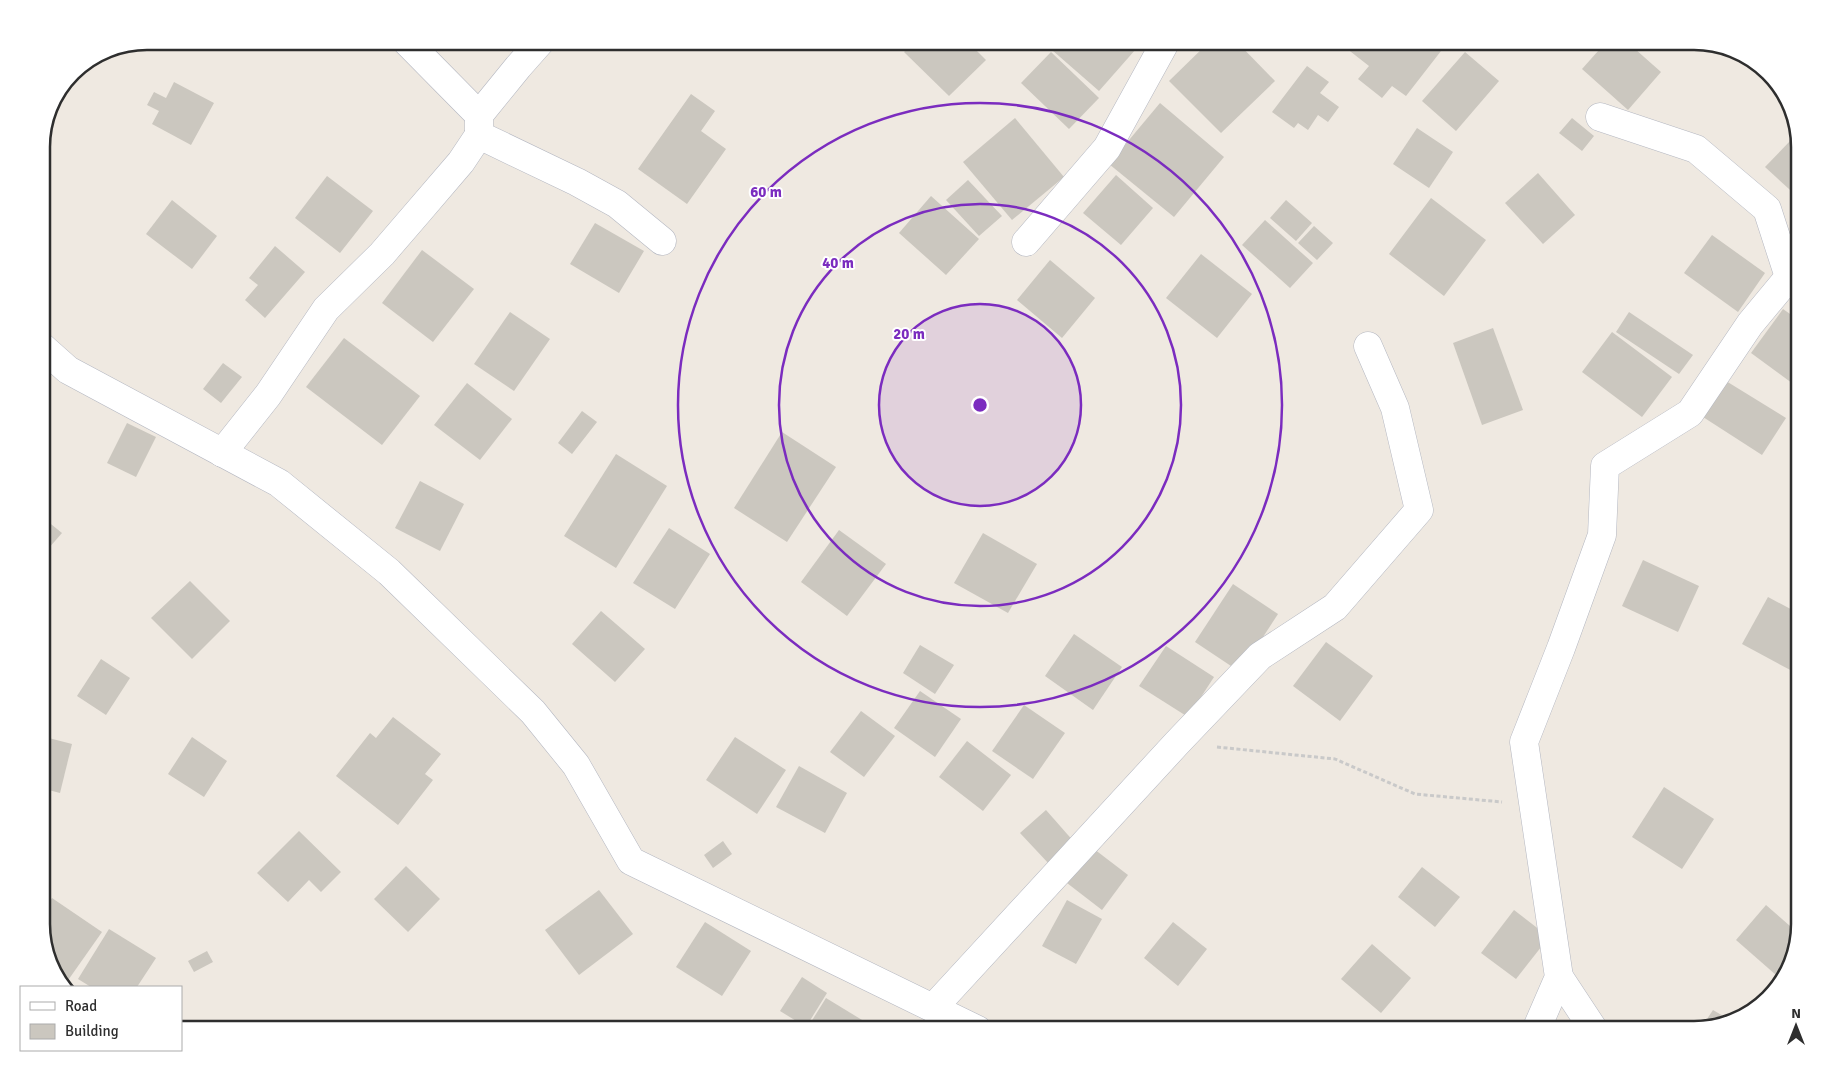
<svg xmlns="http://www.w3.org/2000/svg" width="1841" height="1071" viewBox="0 0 1841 1071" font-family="Signika,sans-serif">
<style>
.building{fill:#cbc7bf}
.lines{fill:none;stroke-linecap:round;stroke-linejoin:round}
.minor-casing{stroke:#b4b7c1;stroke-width:29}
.path{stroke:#c9c9c9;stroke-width:3;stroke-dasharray:4 2.5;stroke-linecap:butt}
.minor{stroke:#fff;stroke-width:28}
.ring{fill:none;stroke:#7b2cbf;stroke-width:2.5}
.rim{fill:none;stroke:#2e2e2e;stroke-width:2.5}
.centre{fill:#7b2cbf;stroke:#fff;stroke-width:2.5}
.ring-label{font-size:15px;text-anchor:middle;font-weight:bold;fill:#7b2cbf;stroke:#fff;stroke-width:4;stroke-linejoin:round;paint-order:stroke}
</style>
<rect width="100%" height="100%" fill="#efe9e1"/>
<!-- building -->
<g class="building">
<path d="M915,41H967L986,60L949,96L904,52Z"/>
<path d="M1060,41H1143L1099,91L1052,50Z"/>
<path d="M1210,41H1236L1275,81L1221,133L1169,81Z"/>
<path d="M1351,41H1429L1441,51L1406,96L1392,86L1382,98L1358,79L1369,66L1346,48Z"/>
<path d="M1607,41H1626L1661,72L1628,110L1582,69Z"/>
<path d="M1051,52L1099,98L1069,129L1021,83Z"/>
<path d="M1465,52L1499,81L1456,131L1422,101Z"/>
<path d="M1307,66L1329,82L1320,93L1339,107L1328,122L1318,115L1308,130L1298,123L1294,128L1272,112Z"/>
<path d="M174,82L214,103L191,145L152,124L159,111L147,105L154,92L166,98Z"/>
<path d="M691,94L715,111L701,131L726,149L687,204L638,169Z"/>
<path d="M1160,103L1224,157L1174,217L1109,164Z"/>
<path d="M1015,118L1064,177L1012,220L963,162Z"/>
<path d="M1572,118L1594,136L1582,151L1559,133Z"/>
<path d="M1417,128L1453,152L1429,188L1393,164Z"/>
<path d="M1791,140L1800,148V199L1765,167Z"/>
<path d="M1538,173L1575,215L1543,244L1505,203Z"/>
<path d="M1116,175L1153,208L1121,245L1083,213Z"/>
<path d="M327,176L373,211L340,253L295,218Z"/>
<path d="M968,180L1002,216L979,236L946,200Z"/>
<path d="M931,196L979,239L946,275L899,233Z"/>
<path d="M1431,198L1486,240L1444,296L1389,254Z"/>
<path d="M172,200L217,236L192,269L146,234Z"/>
<path d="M1286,200L1312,223L1296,241L1270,218Z"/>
<path d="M1265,220L1313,263L1290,288L1242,245Z"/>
<path d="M595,223L644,251L619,293L570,264Z"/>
<path d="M1314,226L1333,243L1317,260L1298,243Z"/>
<path d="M1712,235L1765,273L1738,312L1684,273Z"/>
<path d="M275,246L305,272L265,318L245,300L258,285L249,278Z"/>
<path d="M422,250L474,289L433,342L382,303Z"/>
<path d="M1201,254L1252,294L1217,338L1166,298Z"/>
<path d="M1050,260L1095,298L1062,338L1017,300Z"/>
<path d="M1783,309L1800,321V389L1751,353Z"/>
<path d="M510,312L550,339L514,391L474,364Z"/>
<path d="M1629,312L1693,355L1679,374L1616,332Z"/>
<path d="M1493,328L1523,410L1482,425L1453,343Z"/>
<path d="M1612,332L1672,377L1642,417L1582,372Z"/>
<path d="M344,338L420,396L382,445L306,387Z"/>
<path d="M223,363L242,377L221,403L203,389Z"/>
<path d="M1726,381L1786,418L1762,455L1703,417Z"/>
<path d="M467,383L512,419L480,460L434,425Z"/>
<path d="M582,411L597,422L572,454L558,443Z"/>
<path d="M127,423L156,437L136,477L107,463Z"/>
<path d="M782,432L836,467L787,542L734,508Z"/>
<path d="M616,454L667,486L616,568L564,536Z"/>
<path d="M420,481L464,504L440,551L395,528Z"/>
<path d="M41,516L62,533L41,557Z"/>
<path d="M669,528L710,554L675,609L633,583Z"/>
<path d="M839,530L886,564L847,616L801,582Z"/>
<path d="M983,533L1037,564L1008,613L954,583Z"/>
<path d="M1643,560L1699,586L1678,632L1622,606Z"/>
<path d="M190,581L230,621L192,659L151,618Z"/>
<path d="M1233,584L1278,614L1240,672L1195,642Z"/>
<path d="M1768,597L1800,614V662L1794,672L1742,644Z"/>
<path d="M601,611L645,649L615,682L572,644Z"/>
<path d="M1074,634L1122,667L1093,710L1045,676Z"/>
<path d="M1326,642L1373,676L1340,721L1293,686Z"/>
<path d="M920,645L954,665L935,694L903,673Z"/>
<path d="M1166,646L1214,677L1188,717L1139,686Z"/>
<path d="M101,659L130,678L106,715L77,696Z"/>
<path d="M920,691L961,719L935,757L894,728Z"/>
<path d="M1024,705L1065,733L1033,779L992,751Z"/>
<path d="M861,711L895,736L864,777L830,752Z"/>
<path d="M393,717L441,754L425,774L433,780L398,825L336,776L370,733L376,738Z"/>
<path d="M41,736L72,744L60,793L41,788Z"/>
<path d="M192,737L227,761L204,797L168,774Z"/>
<path d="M735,737L786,770L757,814L706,780Z"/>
<path d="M967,741L1011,775L983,811L939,777Z"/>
<path d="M799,766L847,793L825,833L776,807Z"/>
<path d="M1664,787L1714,819L1682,869L1632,837Z"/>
<path d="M1046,810L1075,843L1050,865L1020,833Z"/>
<path d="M299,831L341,872L321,892L309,880L288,902L257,873Z"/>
<path d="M723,841L732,854L713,868L704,855Z"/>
<path d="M1094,849L1128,875L1102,910L1067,883Z"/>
<path d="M406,866L440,899L408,932L374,899Z"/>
<path d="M1422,867L1460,897L1435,927L1398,897Z"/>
<path d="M599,890L633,934L579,975L545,930Z"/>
<path d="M52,898L102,932L64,986L56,977L41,931V914Z"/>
<path d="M1067,900L1102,919L1076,964L1042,946Z"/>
<path d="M1766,905L1798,933L1790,959L1776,975L1736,940Z"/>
<path d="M1514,910L1549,937L1516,979L1481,953Z"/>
<path d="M705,922L751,951L722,996L676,967Z"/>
<path d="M1173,922L1207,949L1178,986L1144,958Z"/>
<path d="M109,929L156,958L137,987H91L78,979Z"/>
<path d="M1372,944L1411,978L1381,1013L1341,979Z"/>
<path d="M207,951L213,962L194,972L188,961Z"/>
<path d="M802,977L827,993L806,1027L780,1011Z"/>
<path d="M826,998L867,1023L863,1030H806Z"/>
<path d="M1713,1010L1730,1020L1701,1028Z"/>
</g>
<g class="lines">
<!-- minor casing -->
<g class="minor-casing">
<g id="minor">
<path d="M406,41L479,115"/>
<path d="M541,41L518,67L479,115V135L577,182L617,204L662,241"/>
<path d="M1026,242L1107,148L1166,41"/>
<path d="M41,346L68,370L279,483L389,572L533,712L576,765L631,861L978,1030"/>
<path d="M222,453L268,395L326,309L382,254L419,211L461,162L479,135"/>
<path d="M1559,977L1594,1030"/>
<path d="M933,1008L1177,743L1260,656L1335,607L1419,510L1395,408L1368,346"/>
<path d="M1536,1030L1559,977L1524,742L1561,648L1602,535L1605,466L1690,413L1750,324L1789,277L1767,209L1696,149L1600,117"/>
</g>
</g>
<!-- path -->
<path class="path" d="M1217,747L1335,759L1415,794L1502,802"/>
<!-- minor -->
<use href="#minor" class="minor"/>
</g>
<!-- distance rings -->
<circle cx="980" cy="405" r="101" fill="#7b2cbf" fill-opacity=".12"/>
<g class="ring">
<circle cx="980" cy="405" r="101"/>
<circle cx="980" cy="405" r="201"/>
<circle cx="980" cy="405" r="302"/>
</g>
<!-- crop -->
<path d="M0 0H1841V1071H0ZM147 50H1694A97 97 0 0 1 1791 147V924A97 97 0 0 1 1694 1021H147A97 97 0 0 1 50 924V147A97 97 0 0 1 147 50Z" fill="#fff" fill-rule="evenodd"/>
<path class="rim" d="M147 50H1694A97 97 0 0 1 1791 147V924A97 97 0 0 1 1694 1021H147A97 97 0 0 1 50 924V147A97 97 0 0 1 147 50Z"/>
<circle cx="980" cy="405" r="8" class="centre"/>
<g class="ring-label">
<text x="766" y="197">60 m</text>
<text x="838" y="268">40 m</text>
<text x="909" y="339">20 m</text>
</g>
<!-- legend -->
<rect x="20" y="986" width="162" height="65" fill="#ffffff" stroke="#ababab"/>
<rect x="30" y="1002" width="25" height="8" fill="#ffffff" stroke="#ababab"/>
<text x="65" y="1011" font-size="15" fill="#2e2e2e">Road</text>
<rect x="30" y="1024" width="25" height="15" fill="#cbc7bf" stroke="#ababab"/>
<text x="65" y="1036" font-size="15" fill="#2e2e2e">Building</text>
<!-- north arrow -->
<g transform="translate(1796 1026)" stroke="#ffffff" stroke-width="4" paint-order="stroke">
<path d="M0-4L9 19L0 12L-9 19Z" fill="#2e2e2e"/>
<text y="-8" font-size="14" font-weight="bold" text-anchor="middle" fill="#2e2e2e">N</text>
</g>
</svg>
